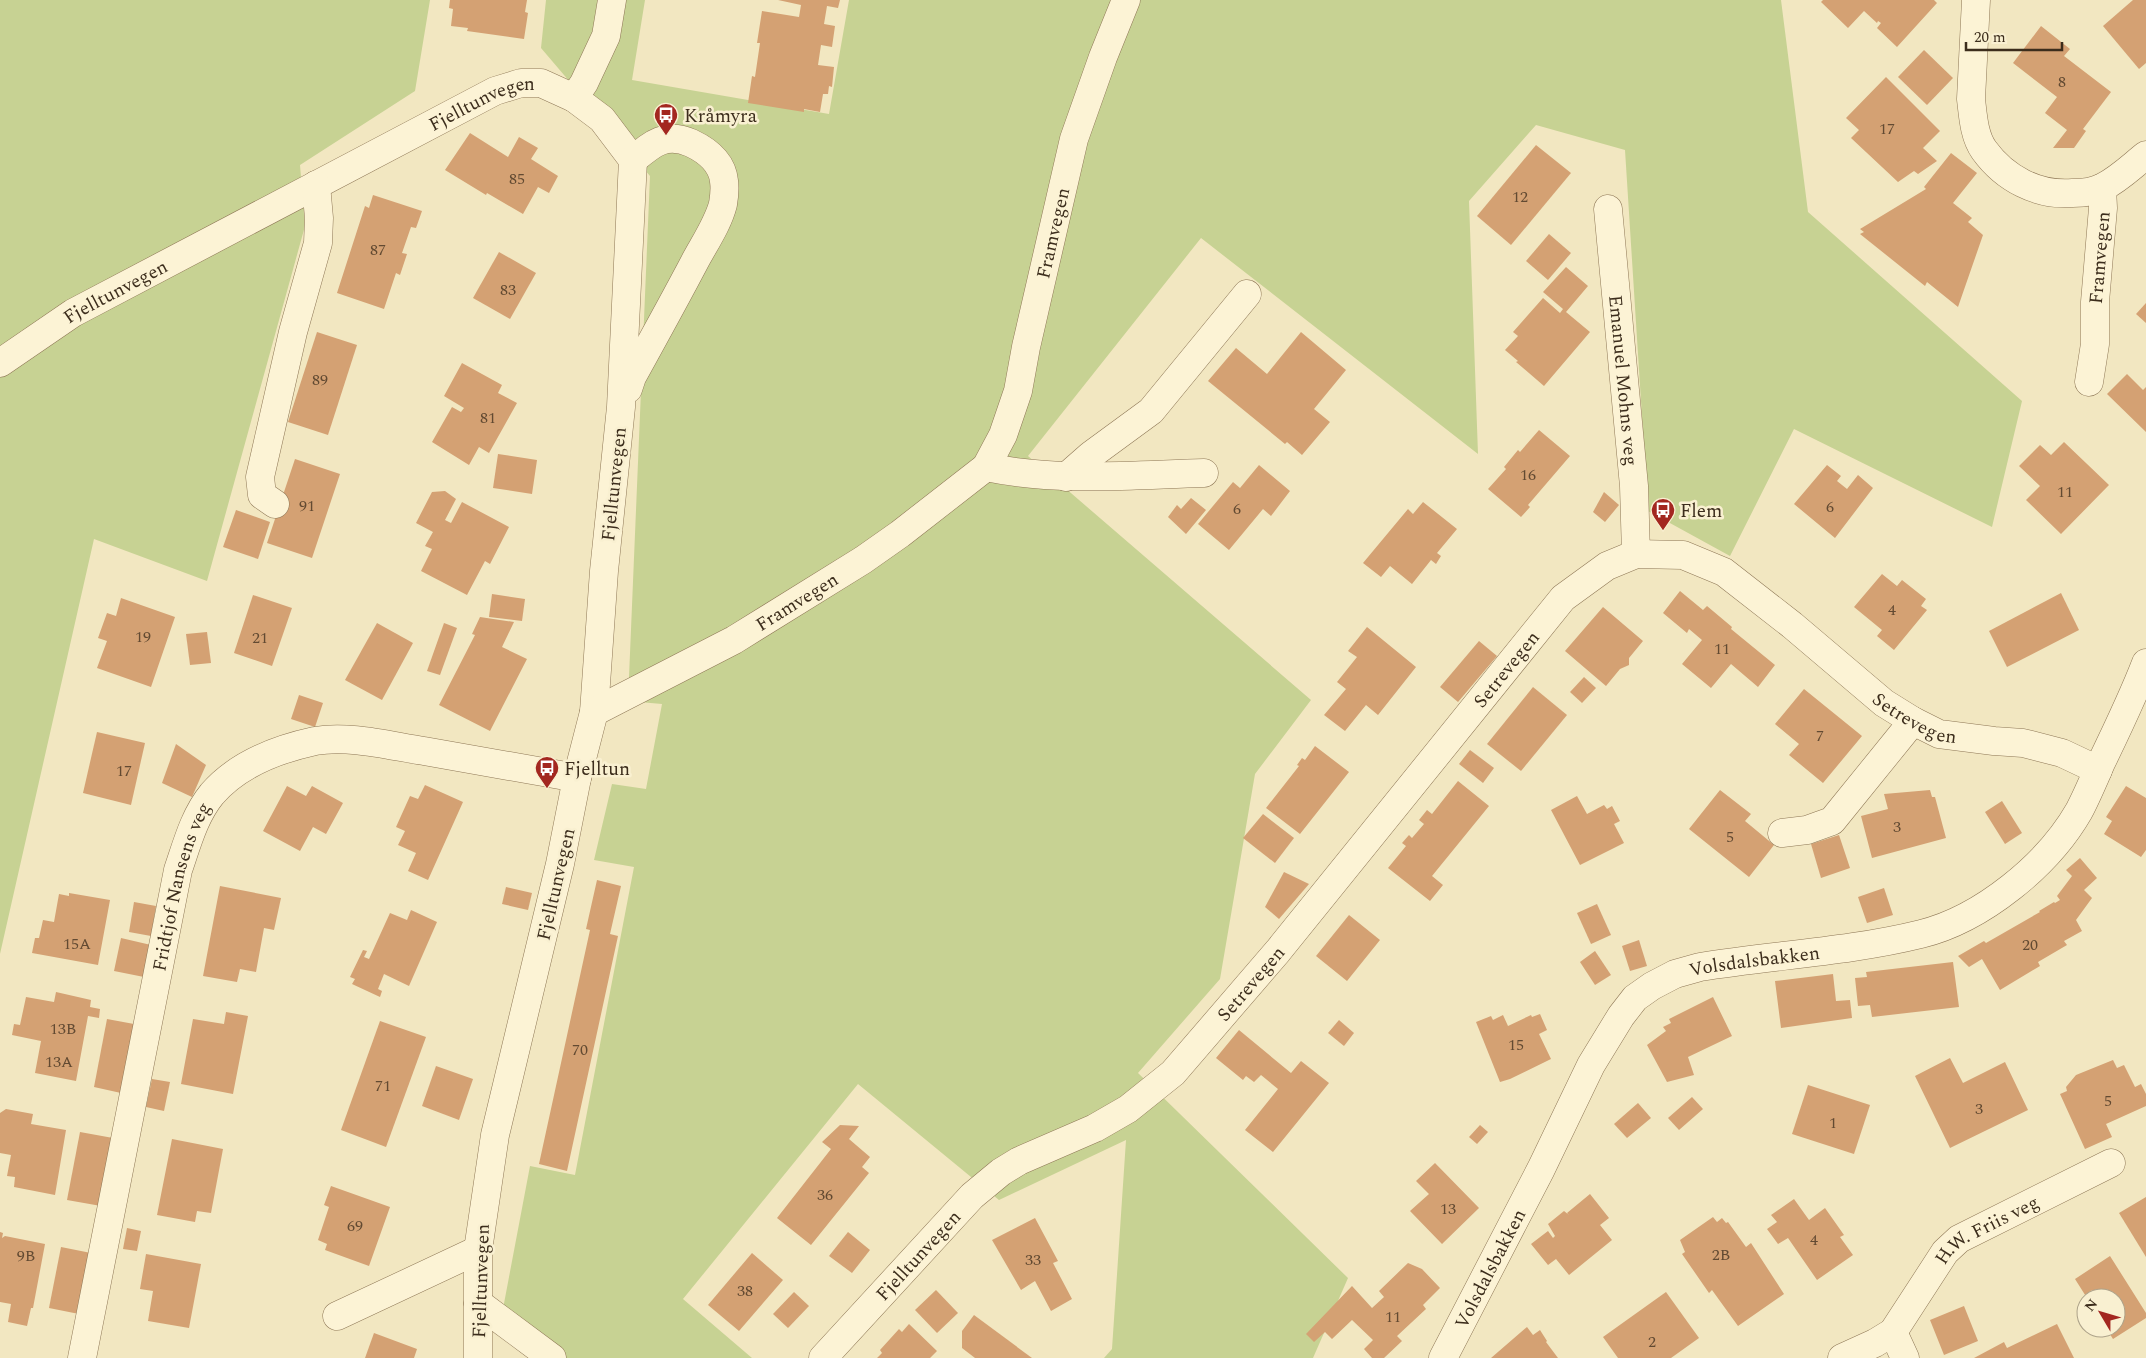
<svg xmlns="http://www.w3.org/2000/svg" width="2146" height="1358" viewBox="0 0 2146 1358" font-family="Spectral,serif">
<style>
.green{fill:#c7d293}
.building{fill:#d4a173}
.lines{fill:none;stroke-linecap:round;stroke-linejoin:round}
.minor-casing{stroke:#8e7756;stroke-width:29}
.minor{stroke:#fcf3d5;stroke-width:28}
.labels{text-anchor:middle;stroke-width:5;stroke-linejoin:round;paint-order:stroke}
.number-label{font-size:16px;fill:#624a32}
.street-label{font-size:19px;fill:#3c2d1c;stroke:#f9f0d1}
.poi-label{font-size:19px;fill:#3c2d1c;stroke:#f9f0d1;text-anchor:start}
</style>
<rect width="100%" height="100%" fill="#f2e7c1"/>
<!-- green -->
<g class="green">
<path d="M0,0H430L415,91L300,165L305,226L207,581L94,539L0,954Z"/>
<path d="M546,0H645L632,80L829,114L849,0H1781L1808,212L2022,401L1992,527L1794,429L1730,556L1648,511L1625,150L1536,125L1469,201L1478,454L1201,238L1028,456L1311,700L1255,774L1220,979L1138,1073L1348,1278L1313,1358H1104L1112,1349L1126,1140L999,1200L858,1084L683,1299L752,1358H561L502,1314L530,1166L575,1175L634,867L594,860L612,784L646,789L662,704L628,701L650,176L541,48Z"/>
</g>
<!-- building -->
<g class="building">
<path d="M450,0H527L525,12L528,13L524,39L467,31L468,28L451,26L453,9L449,8Z"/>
<path d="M778,0H840L838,8L827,6L824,24L835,26L832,47L821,45L818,65L834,67L832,87L829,86L828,94H823L820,112L804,109V112L748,103L752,76L755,77L760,43H757L762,11L799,17L801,5Z"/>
<path d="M1823,0H1934L1937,3L1897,47L1877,28L1881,23L1878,21L1877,23L1864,11L1848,28L1821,2Z"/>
<path d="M2133,0H2146V63L2139,69L2103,26Z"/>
<path d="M2041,26L2070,49L2064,56L2111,92L2083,129L2086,131L2074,148H2053L2067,130L2045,113L2057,97L2013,63Z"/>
<path d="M1924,50L1953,78L1927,105L1898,77Z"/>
<path d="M1886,77L1940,131L1923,148L1937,161L1918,174L1914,171L1898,182L1851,138L1859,130L1846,118Z"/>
<path d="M470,133L508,157L519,137L538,148L531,159L558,176L549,193L538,187L523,214L487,193L486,195L445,170Z"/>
<path d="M1536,145L1571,173L1511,245L1477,216Z"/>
<path d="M1951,153L1977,173L1953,203L1972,218L1968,222L1983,235L1958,307L1927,282L1925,286L1860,234L1864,232L1860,229L1926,189L1924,187Z"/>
<path d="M373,195L422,211L416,228L411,227L402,253L407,254L400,275L396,273L384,309L337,293L365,206L369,208Z"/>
<path d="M1549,234L1571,253L1548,280L1526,261Z"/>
<path d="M499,252L536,273L510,319L473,298Z"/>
<path d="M1566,267L1588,286L1566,312L1590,332L1544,386L1516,362L1518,361L1505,350L1518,336L1513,332L1543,298L1560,313L1563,309L1543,292Z"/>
<path d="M2146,303V323L2136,314Z"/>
<path d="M317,332L357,345L328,435L288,422Z"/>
<path d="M1301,332L1346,370L1314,409L1330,422L1302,455L1287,442L1285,444L1208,381L1236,348L1267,374Z"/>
<path d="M462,363L502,385L498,393L517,403L489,453L479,447L469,465L432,442L452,407L461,412L464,408L444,396Z"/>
<path d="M2127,374L2143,390L2146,387V432L2107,394Z"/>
<path d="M1539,430L1570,456L1528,505L1530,507L1521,517L1488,489L1506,469L1504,467L1518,450L1520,452Z"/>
<path d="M2064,442L2109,485L2061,534L2026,500L2040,486L2019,466L2040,445L2051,455Z"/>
<path d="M498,454L537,460L532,494L493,488Z"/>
<path d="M295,459L340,474L312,558L267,543Z"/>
<path d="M1259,465L1290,491L1271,516L1263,509L1229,550L1198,524L1233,482L1240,488Z"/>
<path d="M1827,465L1841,476L1837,481L1847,489L1858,475L1873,488L1835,538L1794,504Z"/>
<path d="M445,491L456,499L445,520L451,523L462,502L509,527L490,564L485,561L467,595L421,571L432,549L425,546L433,532L416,523L432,492Z"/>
<path d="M1604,492L1619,505L1605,522L1593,512Z"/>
<path d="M1191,498L1206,510L1186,534L1168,517L1177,505L1181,509Z"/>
<path d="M1423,502L1457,529L1437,553L1441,556L1436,564L1431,560L1412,584L1390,566L1381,577L1363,563L1408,509L1413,514Z"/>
<path d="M236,510L270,522L258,559L223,547Z"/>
<path d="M1882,574L1897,586L1902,580L1926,599L1921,606L1927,610L1894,650L1877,636L1882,630L1854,607Z"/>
<path d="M1680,591L1703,610L1707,606L1732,627L1731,629L1775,665L1758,687L1731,664L1711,688L1682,664L1702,640L1689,629L1687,633L1663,613Z"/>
<path d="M2061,593L2079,630L2007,667L1989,631Z"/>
<path d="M492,594L525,599L522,621L489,617Z"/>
<path d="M253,595L292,608L272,666L234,653Z"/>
<path d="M121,598L175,617L151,687L97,668L107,641L98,638L107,613L116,616Z"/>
<path d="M1603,607L1643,641L1629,658V665L1620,669L1606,686L1565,651Z"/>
<path d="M480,617L514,622L502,647L527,659L490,731L439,705L475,635L472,634Z"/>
<path d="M377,623L413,643L382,700L345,680Z"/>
<path d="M444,623L457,628L440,675L427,671Z"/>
<path d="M1367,627L1416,667L1378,715L1366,705L1345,731L1324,715L1346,689L1337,682L1357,657L1348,651Z"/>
<path d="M207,632L211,663L190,665L186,634Z"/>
<path d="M1479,641L1497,656L1458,702L1440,687Z"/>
<path d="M1584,677L1596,688L1582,703L1570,692Z"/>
<path d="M1533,687L1567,715L1521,771L1487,744Z"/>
<path d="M1804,689L1862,736L1823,783L1789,755L1799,744L1775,724Z"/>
<path d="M299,695L323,703L315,727L291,719Z"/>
<path d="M97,732L145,743L131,805L83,793Z"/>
<path d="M176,744L206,765L192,797L162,783Z"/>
<path d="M1315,746L1349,772L1300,834L1266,808L1299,766L1297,765L1302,758L1305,760Z"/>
<path d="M1470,750L1494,768L1483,783L1459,764Z"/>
<path d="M1458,781L1489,806L1432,876L1443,885L1430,901L1388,868L1406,846L1402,843L1409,835L1412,838L1424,824L1419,820L1427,810L1432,814Z"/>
<path d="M425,785L463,802L428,880L408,871L416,853L398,845L405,831L396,827L410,796L418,799Z"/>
<path d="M287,786L306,796L312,786L343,803L326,834L313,827L300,851L263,831Z"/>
<path d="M2126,786L2146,798V850L2141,857L2104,834L2112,821L2106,817Z"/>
<path d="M1720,790L1751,814L1745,821L1774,845L1749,877L1689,829Z"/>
<path d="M1930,790L1932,797H1935L1946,838L1872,858L1861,816L1888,809L1884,794Z"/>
<path d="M1577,796L1587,814L1604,805L1607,809L1612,806L1620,821L1614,824L1624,843L1580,865L1551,810Z"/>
<path d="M2002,801L2022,833L2005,844L1985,812Z"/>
<path d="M1263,814L1294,838L1275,863L1243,838Z"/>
<path d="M1839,835L1850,868L1821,878L1811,844Z"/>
<path d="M2080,858L2097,878L2084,890L2092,898L2076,920L2082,931L2064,941L2067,945L2038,962L2040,966L2000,990L1982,959L1969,967L1958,956L1984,941L1986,943L2040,912L2039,911L2054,902L2055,903L2060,900L2057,896L2072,876L2066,870Z"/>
<path d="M1284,872L1309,884L1279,919L1265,907Z"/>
<path d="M597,880L621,886L610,934L618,936L567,1171L539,1164L590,930L586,929Z"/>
<path d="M220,886L281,898L274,930L264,928L256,972L240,969L237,982L203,976Z"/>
<path d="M506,887L532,893L528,910L502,904Z"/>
<path d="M1884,888L1893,915L1867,923L1858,897Z"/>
<path d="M69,893L110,900L98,965L32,953L35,938H39L43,920L54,922L59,894L69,896Z"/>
<path d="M134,902L156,906L151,936L129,932Z"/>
<path d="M1597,904L1611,935L1591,944L1577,913Z"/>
<path d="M411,910L437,922L409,986L384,974L378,989L382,991L380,997L352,984L355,979L350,977L363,950L367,951L364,957L369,959L390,913L407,920Z"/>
<path d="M1349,915L1380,940L1347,981L1316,956Z"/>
<path d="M121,938L151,945L144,977L114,971Z"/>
<path d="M1639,940L1647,966L1630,971L1622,946Z"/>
<path d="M1595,951L1611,975L1595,985L1580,962Z"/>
<path d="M1953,962L1959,1007L1872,1017L1870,1005L1858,1006L1855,978L1867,977L1866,972Z"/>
<path d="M1833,974L1836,1001L1850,1000L1852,1018L1781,1028L1775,981Z"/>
<path d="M56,992L91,1000L90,1007L100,1009L99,1018L88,1016L76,1081L35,1073L41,1041L12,1035L14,1024L20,1025L26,997L54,1002Z"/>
<path d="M1713,997L1732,1036L1688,1057L1694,1075L1667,1082L1647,1045L1666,1031L1663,1027L1671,1023L1669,1019Z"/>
<path d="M226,1012L248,1016L233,1094L181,1084L193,1019L224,1024Z"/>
<path d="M1540,1014L1547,1030L1539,1034L1551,1059L1510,1079L1500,1082L1476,1022L1491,1016L1493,1020L1503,1015L1508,1026L1531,1015L1532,1017Z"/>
<path d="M107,1019L134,1024L121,1093L94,1087Z"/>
<path d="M1339,1020L1354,1033L1344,1046L1328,1033Z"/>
<path d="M380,1021L426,1037L386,1147L341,1130Z"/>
<path d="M1239,1030L1291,1073L1301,1061L1329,1083L1273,1152L1245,1130L1278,1089L1261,1075L1254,1082L1246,1076L1243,1080L1216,1058Z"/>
<path d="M1950,1058L1963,1083L2005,1062L2028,1110L1950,1148L1915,1076Z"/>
<path d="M2113,1060L2117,1068L2124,1065L2135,1087L2141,1084L2146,1094V1106L2106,1124L2112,1137L2085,1149L2060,1094L2067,1091L2066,1087L2076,1075Z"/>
<path d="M436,1066L473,1079L459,1120L422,1106Z"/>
<path d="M152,1079L170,1082L164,1111L146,1107Z"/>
<path d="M1808,1085L1870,1105L1854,1154L1792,1134Z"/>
<path d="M1692,1097L1703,1109L1679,1130L1668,1118Z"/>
<path d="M1638,1103L1651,1118L1627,1138L1614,1124Z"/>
<path d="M6,1109L33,1114L31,1124L66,1130L55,1195L14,1187L15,1177L7,1176L11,1155L0,1153V1113Z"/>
<path d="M840,1125L859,1126L849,1139L870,1157L862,1167L869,1173L811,1245L777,1218L831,1149L822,1142Z"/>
<path d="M1480,1125L1488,1132L1477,1144L1469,1137Z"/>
<path d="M80,1132L113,1138L101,1206L67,1200Z"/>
<path d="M172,1139L223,1149L211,1213L197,1211L195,1222L157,1215Z"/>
<path d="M1435,1163L1479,1208L1442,1244L1410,1211L1429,1194L1416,1181Z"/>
<path d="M331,1186L390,1207L369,1266L325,1250L327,1244L318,1240L329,1207L324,1205Z"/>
<path d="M1590,1194L1609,1218L1600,1225L1612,1240L1569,1275L1556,1259L1548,1265L1531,1244L1548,1231L1553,1238L1555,1236L1548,1224L1564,1211L1569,1215L1567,1213Z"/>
<path d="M2146,1197V1257L2119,1213Z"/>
<path d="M1794,1199L1809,1220L1825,1208L1844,1235L1840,1237L1853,1255L1817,1280L1788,1238L1778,1244L1767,1229L1777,1222L1771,1215Z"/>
<path d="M1713,1217L1717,1222L1722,1218L1726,1223L1728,1222L1746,1247L1751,1243L1784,1294L1738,1326L1712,1290L1709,1293L1682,1254L1685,1252L1680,1240Z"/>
<path d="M1035,1218L1058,1261L1053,1263L1072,1299L1051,1311L1035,1281L1021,1290L992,1240Z"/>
<path d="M127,1228L141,1231L137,1251L123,1249Z"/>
<path d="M0,1232L3,1233L2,1238L5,1236L45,1244L33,1308H31L27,1326L8,1322L11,1304L0,1302Z"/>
<path d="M848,1232L870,1250L852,1273L829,1256Z"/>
<path d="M61,1247L91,1253L79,1314L49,1308Z"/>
<path d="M752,1253L783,1280L739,1331L708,1305Z"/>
<path d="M146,1254L201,1264L189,1328L148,1321L153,1291L140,1289Z"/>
<path d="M2110,1256L2146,1313V1318L2113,1339L2106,1328H2116V1298H2087L2075,1279Z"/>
<path d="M1408,1263L1422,1269L1440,1288L1423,1305L1426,1309L1397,1336L1402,1341L1384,1358H1372L1364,1349L1373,1340L1352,1320L1332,1339L1325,1332L1314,1342L1306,1334L1352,1286L1372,1308L1384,1297L1379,1291Z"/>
<path d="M936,1290L958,1313L937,1333L915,1310Z"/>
<path d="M794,1292L809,1306L788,1328L773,1314Z"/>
<path d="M1666,1292L1699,1338L1671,1358H1618L1603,1337Z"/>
<path d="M1964,1306L1978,1341L1944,1355L1930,1320Z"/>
<path d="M974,1315L1032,1358H975L962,1348V1331Z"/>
<path d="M909,1324L937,1351L930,1358H877L882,1353L880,1350L899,1329L902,1332Z"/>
<path d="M2057,1324L2074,1358H1974L2004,1342L2007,1348Z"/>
<path d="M1527,1327L1533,1335L1540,1330L1547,1341L1546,1342L1558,1358H1491Z"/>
<path d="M374,1333L417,1349L414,1358H365Z"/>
</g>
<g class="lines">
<!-- minor casing -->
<g class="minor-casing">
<g id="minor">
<path d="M1976,0L1971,99C1973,116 1974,136 1984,150C2005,179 2038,196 2073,193C2083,193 2094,192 2103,187C2119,179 2132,166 2146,155"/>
<path d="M574,98L584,83L606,36L612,0"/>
<path id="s1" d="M1608,209L1634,486L1636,554"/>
<path id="s2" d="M0,363L73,313L495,91L521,83H541L574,98L602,119L633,160L621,407L604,571L594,712L577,778L560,864L495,1135L478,1250V1358"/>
<path id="s3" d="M2089,382L2095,344V302L2103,208L2102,188"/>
<path d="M628,389L632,377C653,339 674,301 694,263C704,244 718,224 723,204C724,198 725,188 724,181C722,162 708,151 691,143C665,132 652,144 633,160"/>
<path d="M986,467C1057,482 1131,475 1204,473"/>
<path d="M1066,477L1091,455L1151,411L1247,294"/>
<path d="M275,504L262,495L260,477L293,332L318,243L319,218L316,185"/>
<path id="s4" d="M594,712L734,640L863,560L900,534L986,467L1003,435L1018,391L1026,347L1074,139L1103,57L1126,0"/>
<path d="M1782,833L1807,830L1832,821L1913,721"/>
<path d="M478,1303L552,1358"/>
<path d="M337,1316L478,1250"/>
<path d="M1893,1332L1905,1358"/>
<path id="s5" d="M82,1358L178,870C187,844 194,816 212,794C237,765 278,749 315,741C350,735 390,746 424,751C475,760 526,769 577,778"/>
<path id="s6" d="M823,1358L972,1196L1001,1172L1019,1161L1095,1128L1128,1109L1173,1073L1278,951L1563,598L1607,566L1636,554L1683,555L1724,572L1792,625L1884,703L1913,721L1939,734L1994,741L2023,743L2062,753L2098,770"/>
<path id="s7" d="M1443,1358L1541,1169L1591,1065L1621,1016L1635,998L1652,986L1675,974L1700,967C1773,955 1848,952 1921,934C1982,919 2048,865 2079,811C2087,796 2094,779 2101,763C2117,730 2133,697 2146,663"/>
<path id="s8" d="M1842,1358L1875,1343L1893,1332L1945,1252L1959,1239L2111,1163"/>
</g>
</g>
<!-- minor -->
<use href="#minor" class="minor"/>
</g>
<!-- icons -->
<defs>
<g id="bus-pin" transform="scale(1.25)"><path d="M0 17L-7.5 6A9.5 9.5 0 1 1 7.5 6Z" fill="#a32720" stroke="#f9f0d1"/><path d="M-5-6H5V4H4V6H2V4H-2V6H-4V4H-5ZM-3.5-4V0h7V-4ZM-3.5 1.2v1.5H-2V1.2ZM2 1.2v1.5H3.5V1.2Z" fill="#fff"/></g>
</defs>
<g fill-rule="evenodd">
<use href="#bus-pin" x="666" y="115"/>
<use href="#bus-pin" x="1663" y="510"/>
<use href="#bus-pin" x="547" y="768"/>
</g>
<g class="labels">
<!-- number labels -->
<g class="number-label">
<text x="2062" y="87">8</text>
<text x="1887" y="134">17</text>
<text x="517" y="184">85</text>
<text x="1520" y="202">12</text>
<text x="378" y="255">87</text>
<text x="508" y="295">83</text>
<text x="320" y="385">89</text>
<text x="488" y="423">81</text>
<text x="1528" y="480">16</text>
<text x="2065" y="497">11</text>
<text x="307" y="511">91</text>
<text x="1830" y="512">6</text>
<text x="1237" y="514">6</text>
<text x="1892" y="615">4</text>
<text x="143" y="642">19</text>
<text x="260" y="643">21</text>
<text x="1722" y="654">11</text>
<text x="1820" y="741">7</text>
<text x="124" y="776">17</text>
<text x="1897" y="832">3</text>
<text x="1730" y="842">5</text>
<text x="77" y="949">15A</text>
<text x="2030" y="950">20</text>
<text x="63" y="1034">13B</text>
<text x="1516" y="1050">15</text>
<text x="580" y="1055">70</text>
<text x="59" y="1067">13A</text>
<text x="383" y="1091">71</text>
<text x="2108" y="1106">5</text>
<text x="1979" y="1114">3</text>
<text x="1833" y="1128">1</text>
<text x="825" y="1200">36</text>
<text x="1448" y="1214">13</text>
<text x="355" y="1231">69</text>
<text x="1814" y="1245">4</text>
<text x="1721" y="1260">2B</text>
<text x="26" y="1261">9B</text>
<text x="1033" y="1265">33</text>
<text x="745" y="1296">38</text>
<text x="1393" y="1322">11</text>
<text x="1652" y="1347">2</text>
</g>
<!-- street labels -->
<g class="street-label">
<text dy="7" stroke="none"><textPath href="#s2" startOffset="549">Fjelltunvegen</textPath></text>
<text dy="7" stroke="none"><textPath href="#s4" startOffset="708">Framvegen</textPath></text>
<text dy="7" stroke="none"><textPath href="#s3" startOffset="125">Framvegen</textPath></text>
<text dy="7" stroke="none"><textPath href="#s2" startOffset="136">Fjelltunvegen</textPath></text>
<text dy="7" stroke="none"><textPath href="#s1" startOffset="172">Emanuel Mohns veg</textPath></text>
<text transform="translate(613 484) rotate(-84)" y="7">Fjelltunvegen</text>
<text dy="7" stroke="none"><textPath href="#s4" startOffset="231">Framvegen</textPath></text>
<text dy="7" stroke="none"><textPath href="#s6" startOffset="981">Setrevegen</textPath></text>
<text dy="7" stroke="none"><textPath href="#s6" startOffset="1491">Setrevegen</textPath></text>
<text transform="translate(555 884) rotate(-77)" y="7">Fjelltunvegen</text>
<text dy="7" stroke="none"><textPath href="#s5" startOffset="482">Fridtjof Nansens veg</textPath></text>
<text dy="7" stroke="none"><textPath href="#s7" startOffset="536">Volsdalsbakken</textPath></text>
<text dy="7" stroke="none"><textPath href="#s6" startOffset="576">Setrevegen</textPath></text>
<text dy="7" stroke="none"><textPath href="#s8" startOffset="200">H.W. Friis veg</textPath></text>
<text dy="7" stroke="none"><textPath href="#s6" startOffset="140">Fjelltunvegen</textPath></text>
<text dy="7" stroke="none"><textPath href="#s7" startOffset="101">Volsdalsbakken</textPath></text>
<text transform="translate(480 1281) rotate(-88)" y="7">Fjelltunvegen</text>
</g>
<!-- poi labels -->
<g class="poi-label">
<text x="684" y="122">Kråmyra</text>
<text x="1680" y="517">Flem</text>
<text x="564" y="775">Fjelltun</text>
</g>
</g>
<!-- north arrow -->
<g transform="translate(2101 1313) rotate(308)"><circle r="24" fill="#f9f0d1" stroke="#ada289"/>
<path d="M0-4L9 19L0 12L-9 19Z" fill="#a32720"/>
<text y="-8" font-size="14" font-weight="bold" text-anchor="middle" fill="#3c2d1c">N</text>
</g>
<!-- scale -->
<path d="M1966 42v8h96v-8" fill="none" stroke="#3c2d1c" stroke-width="2.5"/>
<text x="1974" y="42" font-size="15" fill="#3c2d1c" stroke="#f9f0d1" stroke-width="4" paint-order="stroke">20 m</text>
</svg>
